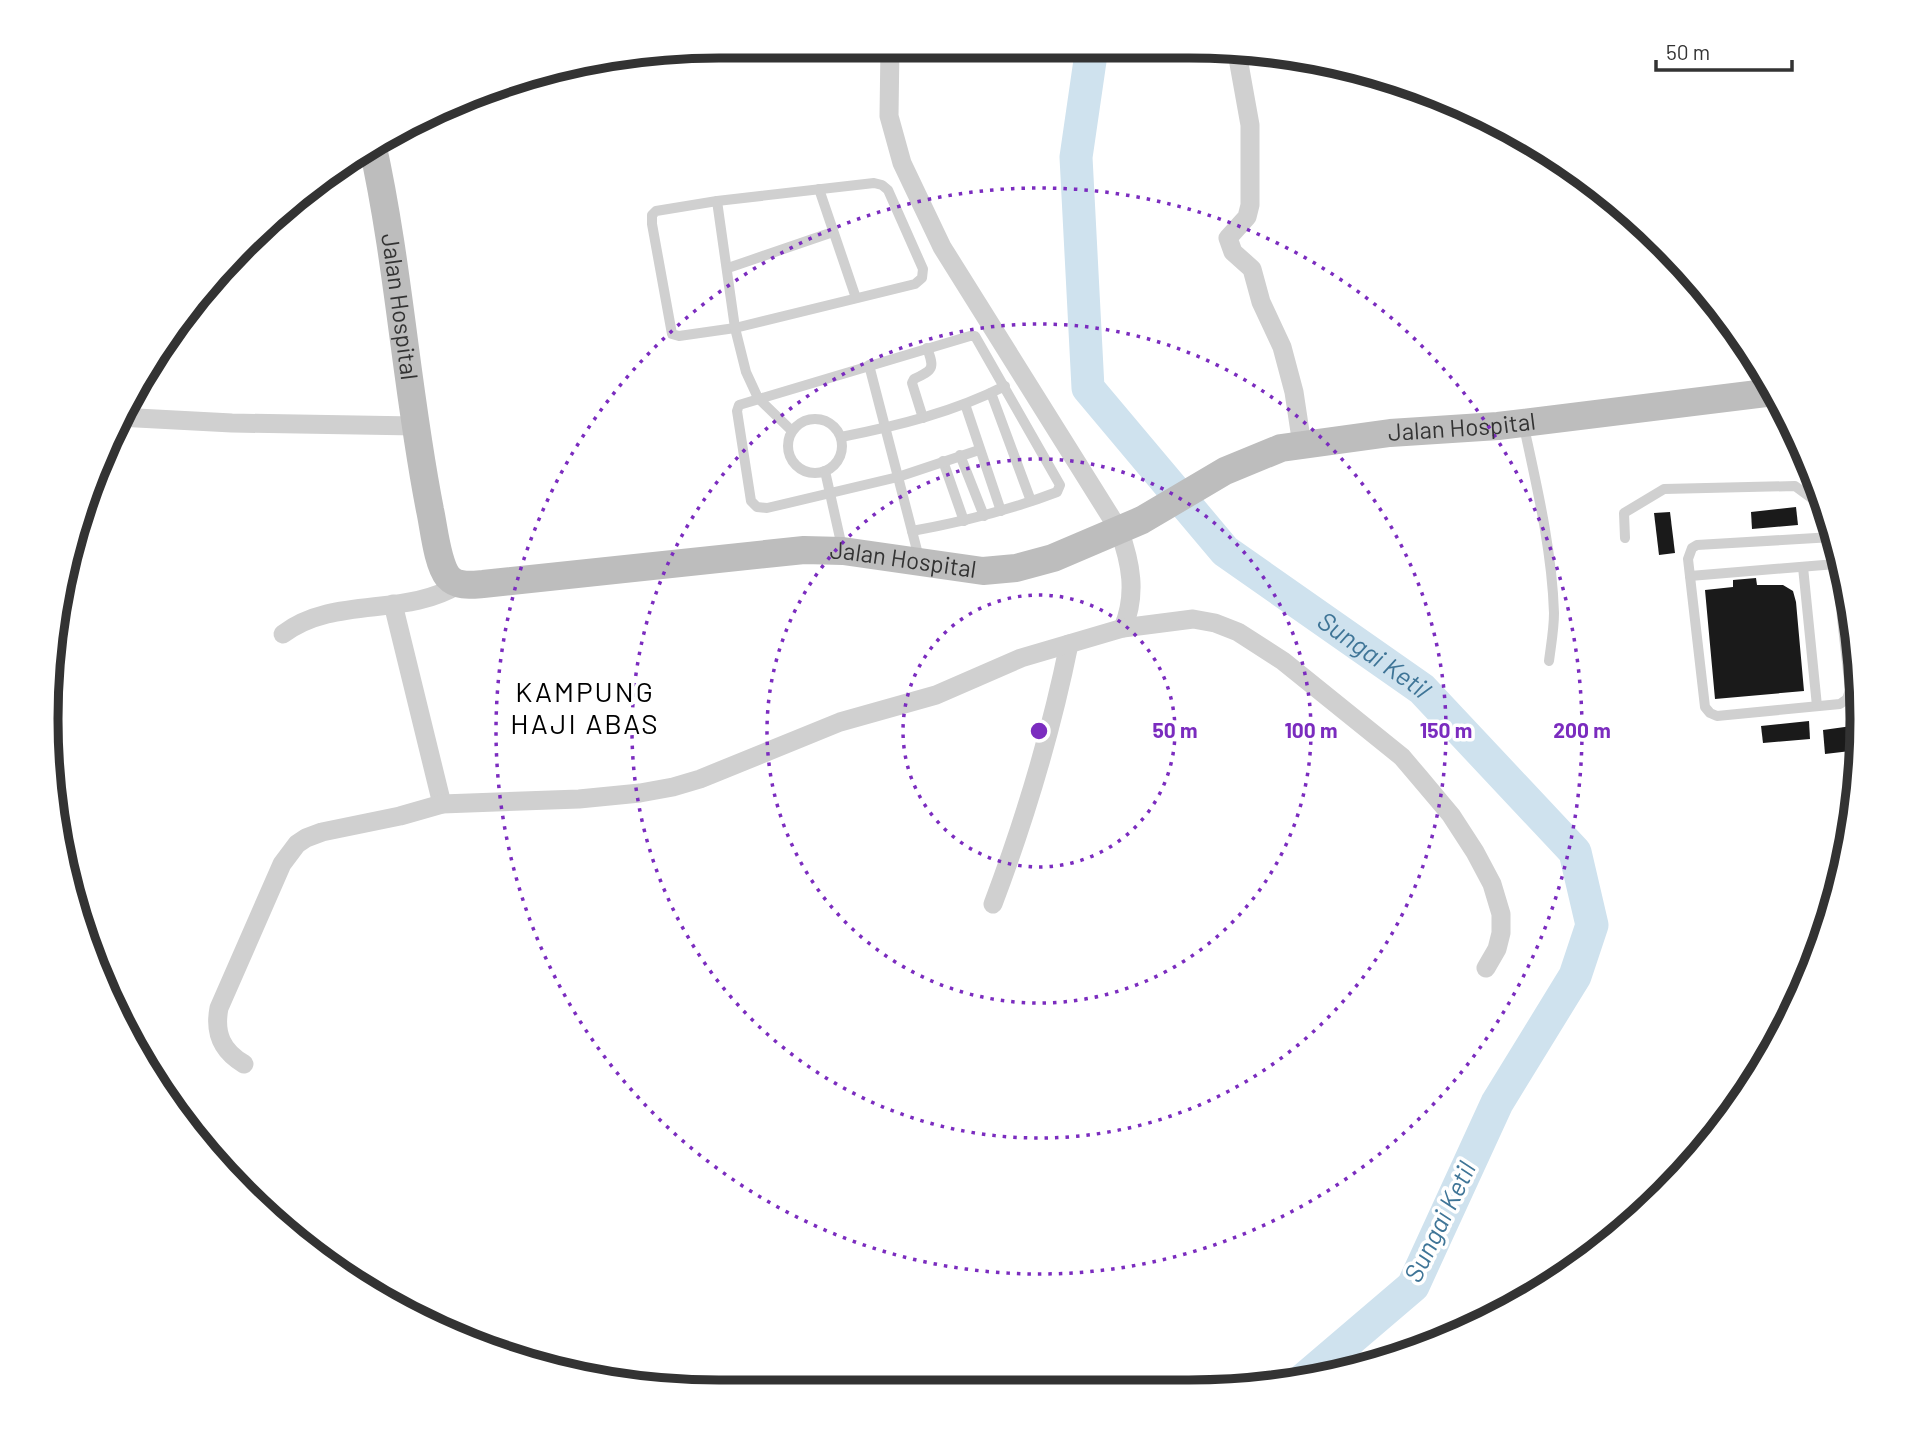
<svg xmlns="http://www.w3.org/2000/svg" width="1908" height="1438" viewBox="0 0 1908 1438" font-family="Barlow,sans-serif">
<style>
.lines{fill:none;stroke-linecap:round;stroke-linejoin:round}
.river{stroke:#cfe2ee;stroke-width:33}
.building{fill:#1a1a1a}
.lane{stroke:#d0d0d0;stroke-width:10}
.street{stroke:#d0d0d0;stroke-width:19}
.secondary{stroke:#bdbdbd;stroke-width:28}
.ring{fill:none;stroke:#7b2cbf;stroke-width:3.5;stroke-dasharray:3.5 7}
.labels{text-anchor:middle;stroke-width:7;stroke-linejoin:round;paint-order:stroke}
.street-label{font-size:24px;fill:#333;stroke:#fff}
.water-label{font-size:26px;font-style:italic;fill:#3f7597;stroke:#fff}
.quarter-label{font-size:28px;letter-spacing:2px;fill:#000;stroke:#fff}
.rim{fill:none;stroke:#333;stroke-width:9}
.centre{fill:#7b2cbf;stroke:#fff;stroke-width:3.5}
.ring-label{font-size:21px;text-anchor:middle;font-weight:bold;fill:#7b2cbf;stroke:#fff;stroke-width:7;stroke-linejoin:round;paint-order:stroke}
</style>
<rect width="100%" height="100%" fill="#fff"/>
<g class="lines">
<!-- river -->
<path class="river" id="s1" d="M1092,47L1076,157L1088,388L1225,551L1422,689L1575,852L1592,925L1575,976L1497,1103L1413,1286L1304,1379"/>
</g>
<!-- building -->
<g class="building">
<path d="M1796,507L1798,525L1752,529L1751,512Z"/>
<path d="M1670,512L1675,553L1659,555L1654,513Z"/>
<path d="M1756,578L1757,585H1783L1793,591L1796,602L1804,691L1715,699L1705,590L1733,587V580Z"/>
<path d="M1809,721L1810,739L1763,743L1761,726Z"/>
<path d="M1859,725V750L1825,754L1823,730Z"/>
</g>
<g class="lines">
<!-- lane -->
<g class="lane">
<path d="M874,183L882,185L888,190L923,269L922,278L915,284L735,328L679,336L672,334L652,224V215L656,211L717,201Z"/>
<path d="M819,189L856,298"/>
<path d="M717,201L735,328L746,372L758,398L792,431"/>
<path d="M728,268L833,232"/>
<path d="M869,365L919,558"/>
<path d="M991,393L1031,501"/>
<path d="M965,404L1001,511"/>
<path d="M923,418L912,383L914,379C933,370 935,369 927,348"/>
<circle cx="815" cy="446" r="27"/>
<path d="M1524,427C1537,487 1552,550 1554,613C1554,629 1551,645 1549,661"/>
<path d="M841,437C897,426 954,412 1005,386"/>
<path d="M960,455L984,516"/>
<path d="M943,461L964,521"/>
<path d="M825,471L842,547"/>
<path d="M912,531C962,522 1010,510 1057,492L1060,485L975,336H970L739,405L737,411L751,501L757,507L767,508L898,477L979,450"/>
<path d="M1833,537L1850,690L1847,699L1840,704L1717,716L1710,713L1705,707L1688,559L1692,548L1697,545L1833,537H1834"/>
<path d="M1625,538L1624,513L1664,489L1795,486L1825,508"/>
<path d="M1803,567L1817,706"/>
<path d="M1690,576L1836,564"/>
</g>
<!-- street -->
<g class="street">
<path d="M890,46L889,116L902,163L942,247L1119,530C1131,563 1137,594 1123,628"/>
<path d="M1236,47L1250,125V205L1247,217L1228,238L1233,252L1252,269L1261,302L1282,347L1294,392L1302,445"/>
<path d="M118,417L232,423L416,426"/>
<path d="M393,604L442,804"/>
<path d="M283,634C335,595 406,618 459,584"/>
<path d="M993,904C1025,819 1051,733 1069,644"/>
<path d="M244,1064C222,1051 214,1034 219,1008L282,864L297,844L306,838L322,832L400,816L442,804L579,799L640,793L673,787L700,779L840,722L936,695L1021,658L1123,628L1193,619L1215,623L1238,632L1283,661L1402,757L1419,777L1451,815L1475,852L1492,884L1501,914V933L1497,949L1486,968"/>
</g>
<!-- secondary -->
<path class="secondary" id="s2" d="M372,143C399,264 406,389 430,510C434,528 437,563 448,577C457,587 471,585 483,584L804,550L843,551L983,571L1016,568L1053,558L1142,520L1225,471L1281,448L1390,433L1498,426L1774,392"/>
</g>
<!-- distance rings -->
<g class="ring">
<circle cx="1039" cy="731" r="136"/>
<circle cx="1039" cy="731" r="272"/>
<circle cx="1039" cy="731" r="407"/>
<circle cx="1039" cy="731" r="543"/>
</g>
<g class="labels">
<!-- street labels -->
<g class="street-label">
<text dy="8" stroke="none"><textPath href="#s2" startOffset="166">Jalan Hospital</textPath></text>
<text dy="8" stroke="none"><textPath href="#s2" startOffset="1489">Jalan Hospital</textPath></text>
<text dy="8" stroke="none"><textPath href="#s2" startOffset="901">Jalan Hospital</textPath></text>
</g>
<!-- water labels -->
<g class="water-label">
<text dy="9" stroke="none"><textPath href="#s1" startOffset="737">Sungai Ketil</textPath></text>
<text transform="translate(1440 1222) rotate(-64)" y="9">Sungai Ketil</text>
</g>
<!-- quarter labels -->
<g class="quarter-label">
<text x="585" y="702">KAMPUNG<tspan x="585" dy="32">HAJI ABAS</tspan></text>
</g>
</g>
<!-- crop -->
<path d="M0 0H1908V1438H0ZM719 58H1189A661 661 0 0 1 1850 719V719A661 661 0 0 1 1189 1380H719A661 661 0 0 1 58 719V719A661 661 0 0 1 719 58Z" fill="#fff" fill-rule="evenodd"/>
<path class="rim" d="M719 58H1189A661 661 0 0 1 1850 719V719A661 661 0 0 1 1189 1380H719A661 661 0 0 1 58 719V719A661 661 0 0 1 719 58Z"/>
<circle cx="1039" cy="731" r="10" class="centre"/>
<g class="ring-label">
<text x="1175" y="738">50 m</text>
<text x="1311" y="738">100 m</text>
<text x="1446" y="738">150 m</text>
<text x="1582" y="738">200 m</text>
</g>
<!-- scale -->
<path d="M1656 60v10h136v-10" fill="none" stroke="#333333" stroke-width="3.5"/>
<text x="1666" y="60" font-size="21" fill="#333333" stroke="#ffffff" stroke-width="5" paint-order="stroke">50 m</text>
</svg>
